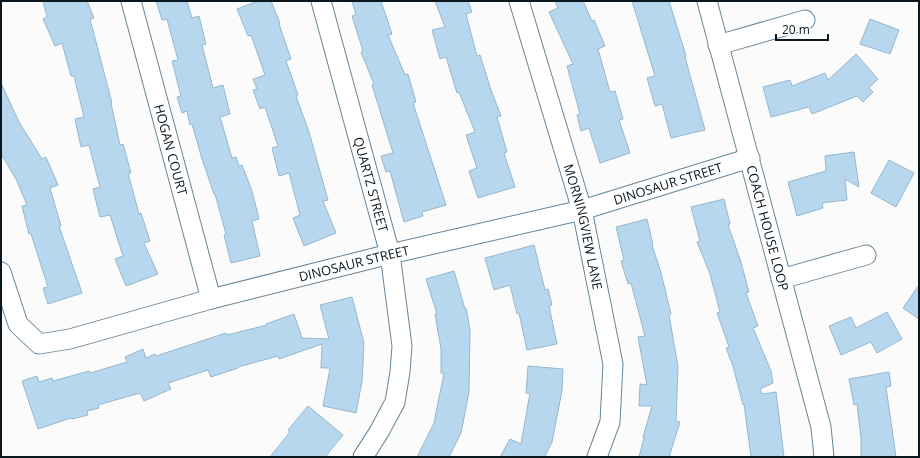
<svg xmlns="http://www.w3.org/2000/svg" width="920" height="458" viewBox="0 0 920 458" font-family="'Open Sans',sans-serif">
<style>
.building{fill:#b6d7ee;stroke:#96b7cd}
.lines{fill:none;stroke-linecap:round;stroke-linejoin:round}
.street-casing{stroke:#66859a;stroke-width:21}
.street{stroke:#fff;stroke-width:19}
.labels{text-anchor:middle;stroke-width:3.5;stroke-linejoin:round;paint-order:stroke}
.street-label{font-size:13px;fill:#0b171f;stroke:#fff}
</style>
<rect width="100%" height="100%" fill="#fbfbfb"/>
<!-- building -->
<g class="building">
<path d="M43,1H87L94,18L90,19L112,103H111L120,145L123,144L131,173H128L139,214L141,213L150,241L144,243L158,274L126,286L115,259L123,256L110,215L100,217L93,189L100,187L89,145L81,147L75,119L84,117L74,76H71L62,43L55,46L43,19L47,17Z"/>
<path d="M156,1H187L192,18L199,16L206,44L202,45L213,88L223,85L230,114L220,117L232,158L236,157L239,166L242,165L252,191L259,219L252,221L260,256L231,263L224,235L226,234L215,194H214L202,159L192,124L190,125L187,111L182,113L177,97L181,96L172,61L178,60L167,19L162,20Z"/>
<path d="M258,1H271L280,23L279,24L291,59L286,61L298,95L296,96L309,132L328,200L323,201L336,233L304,246L293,218L300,215L289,173L279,176L272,148L278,146L265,107L260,109L253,90L257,89L253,79L265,75L251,35L248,36L237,9Z"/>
<path d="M352,1H381L392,34L388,35L405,75L408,74L416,102L413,103L446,205L422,212L423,216L404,222L390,171L386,172L381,156L393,153L372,85L374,84L361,52L363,51L352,16L356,15Z"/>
<path d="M435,1H468L472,12L466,14L477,56L480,55L491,90L501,116L497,117L507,152L504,153L515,187L478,198L469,171L477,168L466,135L475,132L459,92L457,93L446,57L440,59L432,30L445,27Z"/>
<path d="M555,1H583L592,21L594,20L605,46L598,49L610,92L615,91L623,119L619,120L630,153L600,163L589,128L581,131L577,115L580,114L567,66L573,64L549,12L558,8Z"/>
<path d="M632,1H669L686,56L685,57L705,130L671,138L662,104L655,106L647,78L655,76Z"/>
<path d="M870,19L899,30L890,54L860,44Z"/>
<path d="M856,54L878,79L869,88L873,92L863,102L857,96L812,114L809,107L771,117L763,87L790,80L792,86L825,73L828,80Z"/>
<path d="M1,83L19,122L42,159L46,157L58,185L50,188L61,226H59L82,293L48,304L43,288L48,287L31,234H29L22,206L27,205L16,179L1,154Z"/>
<path d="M854,152L859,187L845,179L847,200L822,203L823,208L797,216L788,182L826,171L825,156Z"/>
<path d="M889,160L914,173L896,207L871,193Z"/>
<path d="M724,199L730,224L728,225L740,259L749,292L746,293L758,326L753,328L771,371L773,383L760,389L762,394L776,392L784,457H751L744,404L743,405L733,366L726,348L729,347L717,313L720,312L710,274L697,242L700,241L691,207Z"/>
<path d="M647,219L653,245H652L661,273L671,314L669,315L678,367L676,421L680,422L669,457H639L644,438L643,437L652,406H639L640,384L647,385L638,337L645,336L631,283L628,284L621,261L624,260L616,227Z"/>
<path d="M534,245L545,290L548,289L552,305L549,306L557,344L527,350L519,313L517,314L510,285L494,290L485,258Z"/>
<path d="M454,271L465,309L466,308L470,329L469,392L461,433L449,457H417L434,423L444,373H441V349L435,314H437L426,279Z"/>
<path d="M919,285V319L903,308Z"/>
<path d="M352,297L364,343L362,381L356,413L323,406L330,368H321L322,344L279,359L278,356L238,367V368L211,377L208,370L168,383L171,389L144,401L140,393L98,405L99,408L87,411L88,415L72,419L71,418L38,429L22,381L37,376L39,382L52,378L53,381L89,371L90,373L127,362L125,357L143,349L146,358L155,354L156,356L226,333L227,335L267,325L266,324L294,314L302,338L329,339L320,305Z"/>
<path d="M887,312L902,339L877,353L871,342L841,355L829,326L851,317L856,328Z"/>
<path d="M528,366L563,369L562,391L552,442L545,456L546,457H500L510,439L521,444L530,393H526Z"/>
<path d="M889,372L891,386L886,387L896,457H861V438L857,404L854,405L849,379Z"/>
<path d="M308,406L343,435L325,457H270L290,432L288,430Z"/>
</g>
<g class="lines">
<!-- street casing -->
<g class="street-casing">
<g id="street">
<path id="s1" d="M131,1L211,299"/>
<path id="s2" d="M321,1L390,254L402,346L400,372L395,402L379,432L363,457"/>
<path id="s3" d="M519,1L582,210L613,364L610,422L597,457"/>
<path id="s4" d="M707,1L821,427L824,457"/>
<path d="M718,45L805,20"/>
<path id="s5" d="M1,272L18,324L39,344L70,339L211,299L390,254L582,210L750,158"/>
<path d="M781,279L866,255"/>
</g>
</g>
<!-- street -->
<use href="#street" class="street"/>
</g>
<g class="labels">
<!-- street labels -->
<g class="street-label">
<text dy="5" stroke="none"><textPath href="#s1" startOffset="154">HOGAN COURT</textPath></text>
<text dy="5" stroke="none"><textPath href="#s2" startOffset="190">QUARTZ STREET</textPath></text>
<text dy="5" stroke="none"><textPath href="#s5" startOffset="733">DINOSAUR STREET</textPath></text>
<text dy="5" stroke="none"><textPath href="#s3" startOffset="235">MORNINGVIEW LANE</textPath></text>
<text dy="5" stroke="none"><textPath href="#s4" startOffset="235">COACH HOUSE LOOP</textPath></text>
<text dy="5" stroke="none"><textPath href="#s5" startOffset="409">DINOSAUR STREET</textPath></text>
</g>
</g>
<!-- border -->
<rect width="920" height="458" fill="none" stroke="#0b171f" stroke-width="4"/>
<!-- scale -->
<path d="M776 34v6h52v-6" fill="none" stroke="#0b171f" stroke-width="2"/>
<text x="782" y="34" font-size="12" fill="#0b171f" stroke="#ffffff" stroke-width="3" paint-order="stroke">20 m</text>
</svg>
